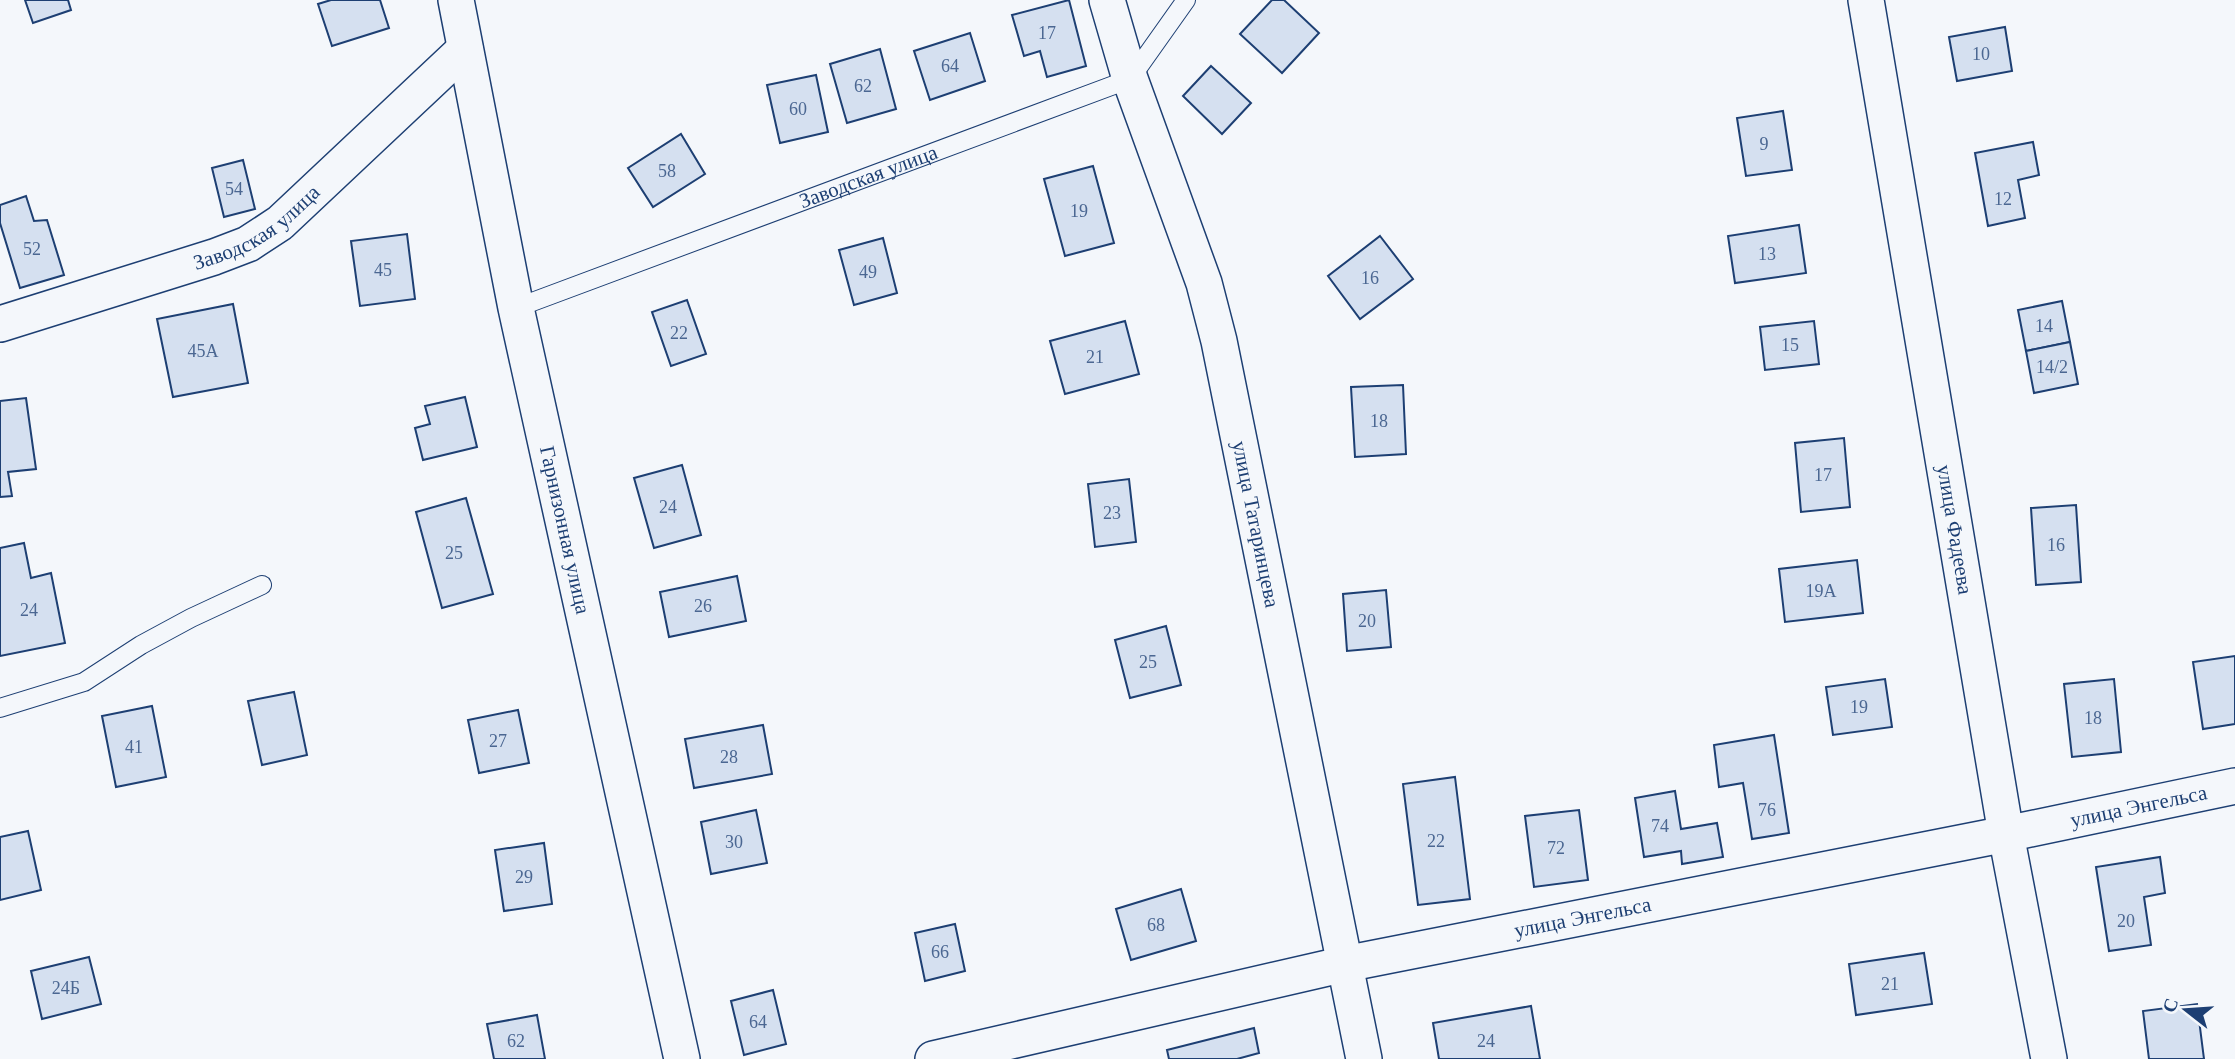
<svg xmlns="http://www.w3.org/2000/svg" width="2235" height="1059" viewBox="0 0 2235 1059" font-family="'Times New Roman',serif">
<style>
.building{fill:#d5e0f0;stroke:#1d3f73;stroke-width:2}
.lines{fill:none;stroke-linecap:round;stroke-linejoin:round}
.lane-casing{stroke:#1d3f73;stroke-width:20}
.street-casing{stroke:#1d3f73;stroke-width:38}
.lane{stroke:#f4f7fb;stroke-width:18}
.street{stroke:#f4f7fb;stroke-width:35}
.labels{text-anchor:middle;stroke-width:5;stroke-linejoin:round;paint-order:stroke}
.number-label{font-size:18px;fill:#4b6792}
.street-label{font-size:21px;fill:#1d3f73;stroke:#f4f7fb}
</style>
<rect width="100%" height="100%" fill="#f4f7fb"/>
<!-- building -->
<g class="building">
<path d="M25,0H68L71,10L33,23Z"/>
<path d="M331,0H380L389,28L332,46L318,4Z"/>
<path d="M1069,0L1086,66L1047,77L1040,51L1024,56L1012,15Z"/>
<path d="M1272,0H1284L1319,33L1282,73L1240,34Z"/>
<path d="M2005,27L2012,71L1957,81L1949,37Z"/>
<path d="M970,33L985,81L930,100L914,51Z"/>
<path d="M880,49L896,109L847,123L830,64Z"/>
<path d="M1211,66L1251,103L1222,134L1183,96Z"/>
<path d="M816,75L828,132L780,143L767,85Z"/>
<path d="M1783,111L1792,170L1746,176L1737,118Z"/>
<path d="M681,134L705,174L653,207L628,168Z"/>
<path d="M2033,142L2039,175L2018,180L2025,218L1988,226L1975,153Z"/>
<path d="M243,160L255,209L224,217L212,168Z"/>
<path d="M1093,166L1114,243L1065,256L1044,179Z"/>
<path d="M26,196L34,221L47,220L64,275L20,288L0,223V205Z"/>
<path d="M1799,225L1806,273L1735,283L1728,236Z"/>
<path d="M407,234L415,299L360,306L351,241Z"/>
<path d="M1380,236L1413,279L1360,319L1328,276Z"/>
<path d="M883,238L897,293L854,305L839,250Z"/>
<path d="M687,300L706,354L671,366L652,312Z"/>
<path d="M2062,301L2070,342L2026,351L2018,310Z"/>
<path d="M233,304L248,383L173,397L157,319Z"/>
<path d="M1125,321L1139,374L1065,394L1050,341Z"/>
<path d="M1814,321L1819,364L1765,370L1760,327Z"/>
<path d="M2070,342L2078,384L2034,393L2026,351Z"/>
<path d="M1403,385L1406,454L1355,457L1351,387Z"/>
<path d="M465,397L477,447L423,460L415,428L430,424L425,406Z"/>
<path d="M26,398L36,469L8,472L12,496L0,497V401Z"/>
<path d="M1844,438L1850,507L1801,512L1795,443Z"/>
<path d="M682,465L701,535L654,548L634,478Z"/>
<path d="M1129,479L1136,542L1095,547L1088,484Z"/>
<path d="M466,498L493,594L442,608L416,512Z"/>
<path d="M2076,505L2081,582L2036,585L2031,508Z"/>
<path d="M24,543L31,578L51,573L65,643L0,656V548Z"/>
<path d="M1857,560L1863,613L1785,622L1779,569Z"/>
<path d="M737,576L746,621L669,637L660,592Z"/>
<path d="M1386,590L1391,647L1347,651L1343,594Z"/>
<path d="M1166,626L1181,685L1130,698L1115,640Z"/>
<path d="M2235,656V724L2203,729L2193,662Z"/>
<path d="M1885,679L1892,727L1833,735L1826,687Z"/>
<path d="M2114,679L2121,752L2072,757L2064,684Z"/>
<path d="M294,692L307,755L262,765L248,701Z"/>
<path d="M152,706L166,777L116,787L102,716Z"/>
<path d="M518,710L529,763L479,773L468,720Z"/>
<path d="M763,725L772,774L694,788L685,739Z"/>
<path d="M1774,735L1789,833L1752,839L1743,783L1719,787L1714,745Z"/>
<path d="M1455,777L1470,899L1418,905L1403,784Z"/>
<path d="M1675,791L1681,829L1717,823L1723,857L1682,864L1681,851L1644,857L1635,798Z"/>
<path d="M756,810L767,863L711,874L701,822Z"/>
<path d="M1579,810L1588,880L1534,887L1525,816Z"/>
<path d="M28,831L41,890L0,900V837Z"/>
<path d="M544,843L552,904L504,911L495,850Z"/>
<path d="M2160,857L2165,893L2144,897L2151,945L2109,951L2096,867Z"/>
<path d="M1181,889L1196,941L1131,960L1116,909Z"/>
<path d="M955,924L965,971L925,981L915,933Z"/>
<path d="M1924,953L1932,1004L1856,1015L1849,964Z"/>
<path d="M89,957L101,1004L42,1019L31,971Z"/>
<path d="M773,990L786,1044L744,1055L731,1001Z"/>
<path d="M2197,1004L2204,1059H2149L2143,1011Z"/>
<path d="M1531,1006L1540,1059H1439L1433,1023Z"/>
<path d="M537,1015L545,1059H494L487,1024Z"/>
<path d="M1254,1028L1259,1053L1237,1059H1169L1167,1050Z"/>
</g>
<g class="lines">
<!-- lane casing -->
<g class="lane-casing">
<g id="lane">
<path id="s1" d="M516,308L1130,79L1186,0"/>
<path d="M0,708L84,682L141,645L191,618L262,585"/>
</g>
</g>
<!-- street casing -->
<g class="street-casing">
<g id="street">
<path id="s2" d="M456,0L516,308L682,1059"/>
<path id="s3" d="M1107,0L1130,79L1204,283L1219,341L1364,1059"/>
<path id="s4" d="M1866,0L2006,834L2049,1059"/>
<path id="s5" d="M0,324L214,257L248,244L280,223L465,49"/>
<path id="s6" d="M933,1059L1345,964L2006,834L2235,786"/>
</g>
</g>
<!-- lane -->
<use href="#lane" class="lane"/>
<!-- street -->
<use href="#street" class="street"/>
</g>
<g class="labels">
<!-- number labels -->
<g class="number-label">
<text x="1047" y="39">17</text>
<text x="1981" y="60">10</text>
<text x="950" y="72">64</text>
<text x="863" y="92">62</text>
<text x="798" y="115">60</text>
<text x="1764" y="150">9</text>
<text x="667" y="177">58</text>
<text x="234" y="195">54</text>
<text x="2003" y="205">12</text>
<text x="1079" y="217">19</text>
<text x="32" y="255">52</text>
<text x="1767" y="260">13</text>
<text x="383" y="276">45</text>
<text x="868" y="278">49</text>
<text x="1370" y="284">16</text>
<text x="2044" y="332">14</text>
<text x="679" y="339">22</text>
<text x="1790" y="351">15</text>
<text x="203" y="357">45А</text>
<text x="1095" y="363">21</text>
<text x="2052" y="373">14/2</text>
<text x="1379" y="427">18</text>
<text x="1823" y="481">17</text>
<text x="668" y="513">24</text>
<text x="1112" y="519">23</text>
<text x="2056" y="551">16</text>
<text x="454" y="559">25</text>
<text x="1821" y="597">19А</text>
<text x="703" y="612">26</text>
<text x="29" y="616">24</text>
<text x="1367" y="627">20</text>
<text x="1148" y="668">25</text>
<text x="1859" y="713">19</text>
<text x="2093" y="724">18</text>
<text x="498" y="747">27</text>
<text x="134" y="753">41</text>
<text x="729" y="763">28</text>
<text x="1767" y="816">76</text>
<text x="1660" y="832">74</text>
<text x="1436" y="847">22</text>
<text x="734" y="848">30</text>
<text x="1556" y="854">72</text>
<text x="524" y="883">29</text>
<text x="2126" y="927">20</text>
<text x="1156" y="931">68</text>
<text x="940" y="958">66</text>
<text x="1890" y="990">21</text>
<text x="66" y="994">24Б</text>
<text x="758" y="1028">64</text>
<text x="516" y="1047">62</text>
<text x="1486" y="1047">24</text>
</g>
<!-- street labels -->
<g class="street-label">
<text dy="7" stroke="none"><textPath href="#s1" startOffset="376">Заводская улица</textPath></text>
<text dy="7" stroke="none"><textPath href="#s5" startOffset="276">Заводская улица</textPath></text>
<text dy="7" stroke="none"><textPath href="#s3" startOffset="546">улица Татаринцева</textPath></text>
<text dy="7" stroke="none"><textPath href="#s2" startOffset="541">Гарнизонная улица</textPath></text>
<text dy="7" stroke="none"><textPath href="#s4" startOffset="537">улица Фадеева</textPath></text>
<text dy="7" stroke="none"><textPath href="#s6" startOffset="1232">улица Энгельса</textPath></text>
<text dy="7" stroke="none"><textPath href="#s6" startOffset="665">улица Энгельса</textPath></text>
</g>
</g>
<!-- north arrow -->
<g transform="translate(2186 1010) rotate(287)" stroke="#f4f7fb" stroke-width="5" paint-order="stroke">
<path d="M0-5L12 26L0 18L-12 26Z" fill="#1d3f73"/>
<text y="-10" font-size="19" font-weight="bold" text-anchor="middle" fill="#1d3f73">С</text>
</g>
</svg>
